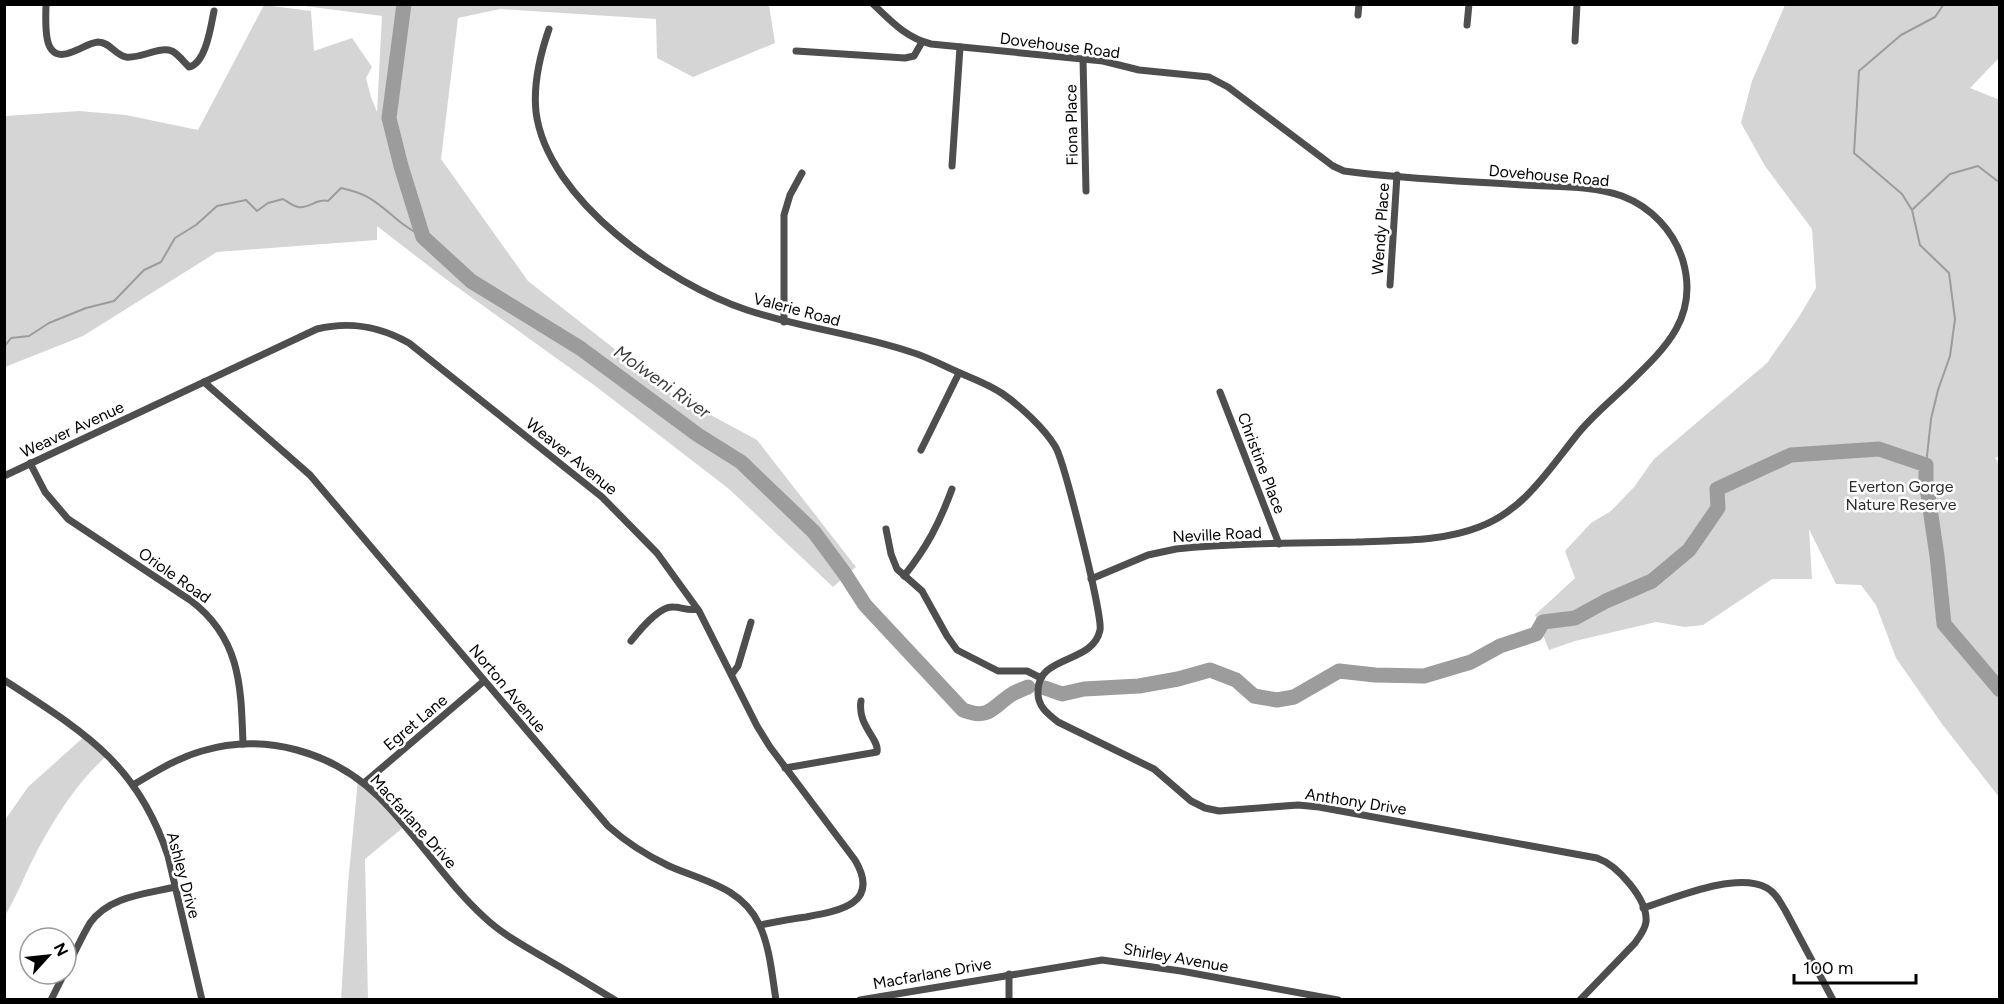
<svg xmlns="http://www.w3.org/2000/svg" width="2004" height="1004" viewBox="0 0 2004 1004" font-family="Figtree,sans-serif">
<style>
.green{fill:#d5d5d5}
.lines{fill:none;stroke-linecap:round;stroke-linejoin:round}
.stream{stroke:#9c9c9c;stroke-width:2}
.river{stroke:#9c9c9c;stroke-width:15}
.street{stroke:#4e4e4e;stroke-width:7}
.labels{text-anchor:middle;stroke-width:5;stroke-linejoin:round;paint-order:stroke}
.street-label{font-size:16px;fill:#000;stroke:#fff}
.park-label{font-size:16px;fill:#2c2c2c;stroke:#fff}
.water-label{font-size:18px;font-style:italic;fill:#3d3d3d;stroke:#fff}
</style>
<rect width="100%" height="100%" fill="#fff"/>
<!-- green -->
<g class="green">
<path d="M264,5L311,11L314,51L352,38L372,67L366,78L371,97L377,112L382,16L297,5H769L775,43L693,77L657,58L656,19L500,9L458,18L441,159L528,281L672,394L757,440L856,567L833,587L729,489L598,388L443,277L377,226V240L217,252L83,336L5,367V116L79,111L126,115L198,130Z"/>
<path d="M1785,5H1999V58L1970,88L2000,100V456L1995,458L2000,464L1999,797L1942,724L1896,658L1876,605L1861,585L1836,584L1809,529L1812,579H1772L1703,625L1685,627L1656,622L1575,641L1549,650L1535,615L1575,578L1565,551L1591,523L1611,511L1634,487L1654,459L1767,363L1799,317L1816,288L1812,229L1765,166L1741,123L1752,81Z"/>
<path d="M86,735L108,755C78,780 52,822 34,857C24,877 16,897 5,916V820L28,787Z"/>
<path d="M358,779L405,826L365,859L368,999L341,1000L348,884Z"/>
</g>
<g class="lines">
<!-- stream -->
<g class="stream">
<path d="M1913,209L1950,174L1978,166L2000,183"/>
<path d="M4,347L11,338L29,336L49,323L86,308L114,301L144,270L161,262L175,238L196,225L217,206L246,200L257,211L268,203L283,199C288,202 293,206 298,207C309,209 317,198 328,201L341,188C370,194 377,203 399,221C406,227 415,232 423,237"/>
<path d="M1926,465L1931,419L1938,390L1950,356L1955,319L1949,273L1920,245L1912,210L1902,194L1854,153L1859,71L1901,35L1935,17L1944,4"/>
</g>
<!-- river -->
<g class="river">
<path d="M404,4L389,118L401,166L423,237L471,281L580,348L698,435L741,462L814,532L845,574L865,605L963,710C991,721 993,705 1014,693C1018,691 1023,689 1028,687"/>
<path d="M1045,688L1062,694L1084,689L1139,686L1178,679L1210,670L1236,680L1254,696L1277,700L1294,697L1339,671L1375,675L1424,676L1471,662L1500,646L1536,634L1543,622L1575,618L1606,601L1652,581L1689,550L1718,508L1717,489L1791,455L1879,449L1926,465V481L1937,556L1944,624L2000,690"/>
</g>
<!-- street -->
<g class="street">
<path d="M46,4C46,23 41,65 72,52C81,49 89,43 98,42C110,42 115,55 126,57C141,59 158,46 172,51C178,54 184,62 189,67C206,64 211,25 214,11"/>
<path d="M873,4C891,21 906,38 931,44L1103,61L1139,70L1209,77L1228,87L1333,166L1344,171C1403,179 1464,181 1524,185C1556,187 1592,185 1622,196C1651,207 1674,231 1683,261C1700,320 1661,352 1623,389C1607,404 1589,419 1576,436C1548,471 1523,511 1479,527C1441,542 1397,540 1356,542C1296,543 1235,543 1176,549L1148,555L1091,579"/>
<path d="M1358,15L1359,4"/>
<path d="M1467,25L1469,4"/>
<path d="M549,29C540,55 533,84 536,112C547,200 669,284 747,310C801,328 858,334 911,352C928,357 944,366 960,373C974,379 990,385 1003,394C1020,406 1044,428 1055,446C1064,460 1103,616 1100,630C1093,665 1036,654 1038,693C1038,707 1048,714 1058,722L1154,769L1191,801L1205,808L1219,811L1298,805L1319,807L1597,858C1617,865 1648,899 1646,922C1645,930 1639,937 1635,943L1580,1000"/>
<path d="M1575,41L1577,4"/>
<path d="M796,51L905,58L914,56L922,42"/>
<path d="M1083,59L1086,191"/>
<path d="M952,166L960,47"/>
<path d="M1390,285L1397,175"/>
<path d="M784,322V215L790,195L802,173"/>
<path d="M204,382L310,475L321,488L608,826C627,843 646,855 669,866C703,881 741,887 759,924C770,947 772,975 776,1000"/>
<path d="M1220,392L1279,544"/>
<path d="M921,450L959,373"/>
<path d="M30,463L45,492L68,519L190,600C241,638 241,687 243,744"/>
<path d="M4,476L317,329C350,321 379,326 409,343L602,497L657,553L699,611L757,726L770,747L855,860C881,904 839,911 806,917C791,919 775,922 760,925"/>
<path d="M886,529L891,554L897,569L922,591L947,636L957,650L998,671H1027L1041,678"/>
<path d="M904,576C927,547 939,524 952,489"/>
<path d="M631,641C639,631 659,606 673,607C682,607 687,611 697,609"/>
<path d="M732,674L738,666L751,622"/>
<path d="M4,680C82,731 137,762 168,856L202,1000"/>
<path d="M785,768L877,752C880,739 857,726 861,701"/>
<path d="M364,783L484,681"/>
<path d="M133,785C155,772 177,758 202,751C265,732 333,752 379,797C417,835 445,881 484,917C503,935 526,947 548,960C571,973 593,987 615,1000"/>
<path d="M1643,908C1675,898 1736,871 1767,888C1776,893 1780,902 1785,910L1833,1000"/>
<path d="M66,970C74,954 81,938 90,923C109,896 146,894 175,887"/>
<path d="M51,1000L64,974"/>
<path d="M860,1000L1102,960L1181,971L1338,1000"/>
<path d="M1009,1000V974"/>
</g>
</g>
<g class="labels">
<!-- street labels -->
<g class="street-label">
<text transform="translate(1060 45) rotate(7)" y="6">Dovehouse Road</text>
<text transform="translate(1071 125) rotate(-91)" y="6">Fiona Place</text>
<text transform="translate(1549 175) rotate(5)" y="6">Dovehouse Road</text>
<text transform="translate(1380 229) rotate(-86)" y="6">Wendy Place</text>
<text transform="translate(797 309) rotate(15)" y="6">Valerie Road</text>
<text transform="translate(72 429) rotate(-25)" y="6">Weaver Avenue</text>
<text transform="translate(572 456) rotate(39)" y="6">Weaver Avenue</text>
<text transform="translate(1262 463) rotate(69)" y="6">Christine Place</text>
<text transform="translate(1217 534) rotate(-3)" y="6">Neville Road</text>
<text transform="translate(175 575) rotate(35)" y="6">Oriole Road</text>
<text transform="translate(508 688) rotate(50)" y="6">Norton Avenue</text>
<text transform="translate(415 722) rotate(-40)" y="6">Egret Lane</text>
<text transform="translate(1356 801) rotate(9)" y="6">Anthony Drive</text>
<text transform="translate(414 821) rotate(48)" y="6">Macfarlane Drive</text>
<text transform="translate(184 875) rotate(75)" y="6">Ashley Drive</text>
<text transform="translate(1176 957) rotate(10)" y="6">Shirley Avenue</text>
<text transform="translate(932 973) rotate(-10)" y="6">Macfarlane Drive</text>
</g>
<!-- park labels -->
<g class="park-label">
<text x="1901" y="492">Everton Gorge<tspan x="1901" dy="18">Nature Reserve</tspan></text>
</g>
<!-- water labels -->
<g class="water-label">
<text transform="translate(662 382) rotate(35)" y="6">Molweni River</text>
</g>
</g>
<!-- border -->
<rect width="2004" height="1004" fill="none" stroke="#000000" stroke-width="12"/>
<!-- north arrow -->
<g transform="translate(48 956) rotate(63)"><circle r="28" fill="#ffffff" stroke="#999999" stroke-width="1.5"/>
<path d="M0-4.5L10 22L0 15L-10 22Z" fill="#000000"/>
<text y="-9" font-size="16" font-weight="bold" text-anchor="middle" fill="#000000">N</text>
</g>
<!-- scale -->
<path d="M1794 974v9h122v-9" fill="none" stroke="#000000" stroke-width="3"/>
<text x="1803" y="974" font-size="18" fill="#000000" stroke="#ffffff" stroke-width="4.5" paint-order="stroke">100 m</text>
</svg>
